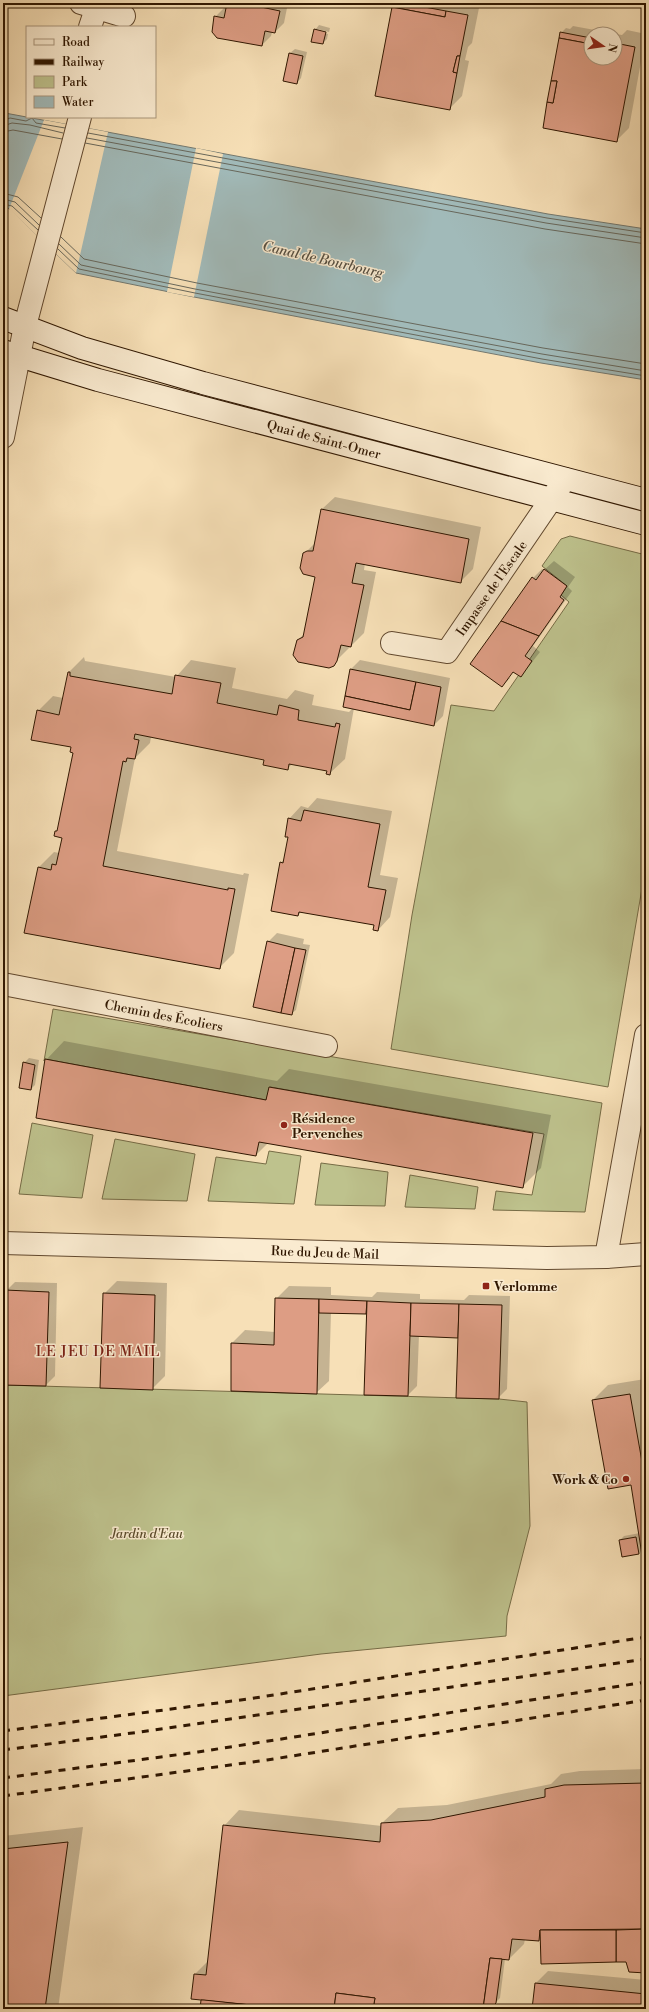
<svg xmlns="http://www.w3.org/2000/svg" width="649" height="2012" viewBox="0 0 649 2012" font-family="'Libre Bodoni',serif">
<style>
.green{fill:#bec28d;stroke:#766c46}
.water{fill:#a1bab9;stroke:#73786f}
.pier{fill:#f7e0b7}
.shadow{fill:#0003;fill-rule:evenodd}
.lines{fill:none;stroke-linecap:round;stroke-linejoin:round}
.shore{stroke:#68685c;stroke-width:1}
.building{fill:#dd9d84;stroke:#2f1600}
.minor-casing{stroke:#61482e;stroke-width:24}
.tertiary-casing{stroke:#61482e;stroke-width:24}
.secondary-casing{stroke:#2f1600;stroke-width:24}
.minor{stroke:#faebd0;stroke-width:22}
.tertiary{stroke:#faebd0;stroke-width:22}
.secondary{stroke:#faebd0;stroke-width:22}
.rail{stroke:#2f1600;stroke-width:3;stroke-dasharray:7 7;stroke-linecap:butt}
.poi-dot{fill:#8f2418;stroke:#faebd0;stroke-width:1.5}
.labels{text-anchor:middle;stroke-width:3;stroke-linejoin:round;paint-order:stroke}
.street-label{font-size:13px;fill:#2f1600;stroke:#faebd0}
.poi-label{font-size:13px;font-weight:bold;fill:#2f1600;stroke:#faebd0;text-anchor:start}
.park-label{font-size:13px;font-style:italic;fill:#5a4a2a;stroke:#faebd0}
.water-label{font-size:14px;font-style:italic;fill:#574f41;stroke:#faebd0}
.neighbourhood-label{font-size:14px;letter-spacing:1px;fill:#7a1f14;stroke:#faebd0}
</style>
<rect width="100%" height="100%" fill="#f7e0b7"/>
<filter id="stains"><feTurbulence type="fractalNoise" baseFrequency=".005" numOctaves="4"/><feColorMatrix values="0 0 0 0 .2 0 0 0 0 .09 0 0 0 0 .02 0 0 0 .5 -.17"/></filter>
<radialGradient id="worn" r=".72"><stop offset=".6" stop-color="#630" stop-opacity="0"/><stop offset="1" stop-color="#630" stop-opacity=".3"/></radialGradient>
<!-- green -->
<g class="green">
<path d="M570,536L646,555V865L608,1087L391,1049L412,915L451,705L494,711L569,602L561,595L567,586L542,566L561,539Z"/>
<path d="M53,1009L602,1103L585,1212L493,1210L496,1191L532,1195L544,1134L270,1087L266,1100L45,1059L44,1061Z"/>
<path d="M32,1123L93,1135L82,1198L19,1194Z"/>
<path d="M115,1139L195,1154L187,1201L102,1199Z"/>
<path d="M269,1151L301,1156L294,1204L208,1201L216,1157L266,1164Z"/>
<path d="M321,1163L388,1172L385,1206L315,1205Z"/>
<path d="M410,1175L478,1187L475,1209L405,1207Z"/>
<path d="M3,1385L499,1399L527,1402L530,1526L507,1616L506,1636L321,1654L3,1696Z"/>
</g>
<!-- water -->
<path class="water" d="M5,113L548,214L646,229V380L541,363L194,297L76,273L10,209L3,207V130Z"/>
<!-- pier -->
<g class="pier">
<path d="M44,120L108,132L76,273L9,209Z"/>
<path d="M196,148L223,154L194,297L167,292Z"/>
</g>
<!-- shadow -->
<g class="shadow">
<path d="M228,3H288L284,23L275,32H272L271,36L262,45L215,17L224,8H227Z"/>
<path d="M394,3H480L472,43L468,47L465,60L469,61L462,96L449,109Z"/>
<path d="M319,25L330,28L329,32L317,29V31L328,34L327,39L323,43L315,30Z"/>
<path d="M573,26L622,35L627,30L646,34L629,128L617,140L561,33L566,28L570,29ZM591,34H615V58H591Z"/>
<path d="M3,30H5L3,43Z"/>
<path d="M295,49L307,52L301,78L297,83L285,81L290,53Z"/>
<path d="M335,497L481,527L473,569L460,582L365,563L364,570L376,572L364,633L336,661L298,640L304,634L316,576L304,554L316,542L322,509Z"/>
<path d="M554,561L575,577L568,587L572,591L533,646L540,652L521,676L516,667L508,678H510L502,686L533,578L542,569L544,570Z"/>
<path d="M84,657L85,661L176,677L191,660L236,668L232,688L287,699L295,690L314,695L312,705L349,712L353,708L344,706L351,669L360,660L450,678L443,716L434,725L354,708L345,759L329,774L328,771L293,763L287,769L266,759L151,737L150,743L135,758L117,851L243,875L244,873L249,874L234,953L219,968L39,867L54,852L59,853L63,837L56,831L58,828L74,752L72,747L38,711L53,696L63,698L69,672Z"/>
<path d="M317,798L392,811L380,875L398,878L390,917L378,930L375,924L301,912L298,915L281,863L285,858L289,837V819L301,806L308,808Z"/>
<path d="M277,933L304,939L303,944L310,945L296,1010L291,1014L268,942Z"/>
<path d="M64,1041L277,1081L289,1069L551,1115L541,1168L523,1186L268,1143L256,1155L46,1060Z"/>
<path d="M29,1058L39,1060L35,1085L31,1089L24,1063Z"/>
<path d="M117,1281L167,1283L165,1376L152,1389L104,1294Z"/>
<path d="M15,1282L57,1283L55,1376L46,1385L3,1384V1308L6,1291Z"/>
<path d="M289,1286L331,1287V1295L372,1297L377,1292L420,1294V1299L464,1300L469,1295L510,1296L507,1389L498,1398L459,1337L419,1335L417,1386L408,1395L365,1394L368,1311L366,1313L331,1312L329,1381L316,1393L232,1343L245,1330L275,1332L276,1299Z"/>
<path d="M645,1379L646,1553L643,1550L639,1554L620,1540L624,1536L640,1533L632,1484L593,1400L608,1385Z"/>
<path d="M646,1769V1972L626,1961L541,1938L539,1940L525,1939L524,1944L509,1959H505L500,1998L489,2009H201L203,1999L192,1998L195,1974L208,1961L224,1826L239,1810L382,1826V1823L398,1808L447,1805L551,1784L561,1774L580,1771Z"/>
<path d="M83,1827L58,2009H3V1836Z"/>
<path d="M548,1971L646,1980V2009H533L536,1983Z"/>
</g>
<g class="lines">
<!-- shore -->
<g class="shore">
<path d="M3,121L10,118L26,121L32,118L36,123L65,128"/>
<path d="M3,126L12,123L30,125L63,133"/>
<path d="M3,132L13,130L62,139"/>
<path d="M88,133L547,218L646,233"/>
<path d="M87,138L546,223L646,238"/>
<path d="M85,143L545,229L646,244"/>
<path d="M3,193L18,197L41,218"/>
<path d="M3,199L15,202L39,225"/>
<path d="M3,204L12,206L38,230"/>
<path d="M61,237L84,259L197,283L543,348L646,364"/>
<path d="M59,244L81,265L195,289L542,354L646,371"/>
<path d="M58,249L79,269L195,293L542,359L646,376"/>
</g>
</g>
<!-- building -->
<g class="building">
<path d="M227,3H242L280,11L275,33L265,31L262,46L217,38L212,32L214,16L224,18Z"/>
<path d="M393,3H403L446,11L445,17L392,7Z"/>
<path d="M392,7L445,17L446,11L468,15L460,56H457L453,72L457,73L450,110L375,96Z"/>
<path d="M314,29L326,32L323,44L311,42Z"/>
<path d="M560,32L591,38V44L559,38Z"/>
<path d="M559,38L591,44V58H615V43L635,47L617,142L543,128L547,102L553,103L557,81H551Z"/>
<path d="M289,53L303,56L297,84L283,81Z"/>
<path d="M457,56H460L457,73L453,72Z"/>
<path d="M551,81H557L553,103L547,102Z"/>
<path d="M321,509L469,539L461,583L356,563L352,583L364,585L351,647L341,645L337,661L334,666L329,668L298,662L293,655L297,640L303,637L315,577L303,574L300,568L303,553L307,551H313Z"/>
<path d="M544,569L567,586L560,597L564,600L539,636L501,621L532,577L536,580Z"/>
<path d="M501,621L539,636L525,656L532,661L521,677L513,672L502,687L470,664Z"/>
<path d="M350,669L416,682L410,710L345,696Z"/>
<path d="M68,672H70V676L172,694L175,675L221,683L217,703L277,715L279,705L299,710L298,720L335,727L336,723L340,724L330,775L326,774L327,771L289,764L288,770L263,765L264,760L135,734L134,739L139,740L135,759L127,758L126,762L123,761L103,866L228,890V888L235,889L220,969L24,933L38,867L51,870L52,864L56,865L62,838L54,836L55,831H57L73,753L70,752L71,747L31,740L37,710L59,715Z"/>
<path d="M416,682L441,687L434,726L343,707L345,696L410,710Z"/>
<path d="M304,810L380,824L368,887L386,890L378,931L373,930L374,925L299,912L298,916L271,911L280,862L283,863L288,837H285L288,818L301,821Z"/>
<path d="M267,941L295,948L281,1013L253,1007Z"/>
<path d="M295,948L306,950L292,1015L281,1013Z"/>
<path d="M45,1059L266,1100L269,1087L533,1133L523,1188L259,1142L256,1156L36,1118Z"/>
<path d="M23,1062L35,1065L31,1090L19,1088Z"/>
<path d="M5,1290L49,1292L46,1386L3,1385V1303Z"/>
<path d="M103,1293L155,1295L153,1390L100,1388Z"/>
<path d="M275,1298L319,1299L317,1394L231,1391V1343L274,1345Z"/>
<path d="M319,1299L367,1301L366,1314L319,1313Z"/>
<path d="M367,1301L411,1303L408,1396L364,1395Z"/>
<path d="M411,1303L459,1304L458,1338L410,1336Z"/>
<path d="M459,1304L502,1305L499,1399L456,1398Z"/>
<path d="M630,1394L644,1473H646V1554L642,1555L631,1485L608,1489L592,1400Z"/>
<path d="M636,1537L639,1554L622,1557L619,1540Z"/>
<path d="M646,1783V1929L540,1930L539,1941L512,1939L509,1960L490,1958L483,2009L468,2008V2009H373L375,1998L336,1993L334,2009H289L191,1999L194,1974L206,1975L223,1825L380,1842L381,1823L431,1820L545,1797V1789L564,1785Z"/>
<path d="M68,1842L45,2009H3V1849Z"/>
<path d="M646,1929V1973L629,1972L626,1962H616V1930Z"/>
<path d="M540,1930H616V1962L541,1964Z"/>
<path d="M490,1958L502,1959L496,2003L490,2009H483Z"/>
<path d="M535,1983L646,1994V2009H532Z"/>
<path d="M336,1993L375,1998L373,2009H334Z"/>
<path d="M201,2000H204L289,2009H200Z"/>
</g>
<g class="lines">
<!-- minor casing -->
<g class="minor-casing">
<g id="minor">
<path d="M3,437L25,326"/>
<path d="M392,643L447,652L565,479"/>
<path d="M3,984L326,1046"/>
<path d="M606,1257L646,1035"/>
</g>
</g>
<!-- tertiary casing -->
<g class="tertiary-casing">
<g id="tertiary">
<path d="M81,3L124,16"/>
<path d="M90,27L98,3"/>
<path d="M25,326L80,117"/>
<path d="M3,1243L547,1258L606,1257L646,1254"/>
</g>
</g>
<!-- secondary casing -->
<g class="secondary-casing">
<g id="secondary">
<path d="M3,318L82,348L203,383L646,500"/>
<path d="M3,351L98,380L646,524"/>
</g>
</g>
<!-- minor -->
<use href="#minor" class="minor"/>
<!-- tertiary -->
<use href="#tertiary" class="tertiary"/>
<!-- secondary -->
<use href="#secondary" class="secondary"/>
<!-- rail -->
<g class="rail">
<path d="M3,1731L248,1699L646,1637"/>
<path d="M3,1750L140,1732L646,1659"/>
<path d="M3,1778L198,1752L646,1682"/>
<path d="M3,1796L267,1760L646,1700"/>
</g>
</g>
<!-- markers -->
<g class="poi-dot">
<circle cx="284" cy="1125" r="4"/>
<rect x="482" y="1282" width="8" height="8" rx="2"/>
<circle cx="626" cy="1479" r="4"/>
</g>
<g class="labels">
<!-- street labels -->
<g class="street-label">
<text transform="translate(324 439) rotate(15)" y="5">Quai de Saint-Omer</text>
<text transform="translate(491 588) rotate(-55)" y="5">Impasse de l'Escale</text>
<text transform="translate(164 1015) rotate(11)" y="5">Chemin des Écoliers</text>
<text transform="translate(325 1252) rotate(2)" y="5">Rue du Jeu de Mail</text>
</g>
<!-- poi labels -->
<g class="poi-label">
<text x="292" y="1123">Résidence<tspan x="292" dy="15">Pervenches</tspan></text>
<text x="494" y="1291">Verlomme</text>
<text x="618" y="1484" text-anchor="end">Work &amp; Co</text>
</g>
<!-- park labels -->
<g class="park-label">
<text x="147" y="1538">Jardin d'Eau</text>
</g>
<!-- water labels -->
<g class="water-label">
<text transform="translate(323 259) rotate(13)" y="5">Canal de Bourbourg</text>
</g>
<!-- neighbourhood labels -->
<g class="neighbourhood-label">
<text x="98" y="1356">LE JEU DE MAIL</text>
</g>
</g>
<!-- margin -->
<rect width="649" height="2012" fill="none" stroke="#f7e0b7" stroke-width="16"/>
<rect x="4" y="4" width="641" height="2004" fill="none" stroke="#2f1600" stroke-width="2"/>
<rect x="8" y="8" width="633" height="1996" fill="none" stroke="#2f1600"/>
<!-- legend -->
<rect x="26" y="26" width="130" height="92" fill="#faebd0" stroke="#a9967d"/>
<rect x="34" y="39" width="20" height="6" fill="#faebd0" stroke="#a9967d"/>
<text x="62" y="46" font-size="12" fill="#2f1600">Road</text>
<rect x="34" y="59" width="20" height="6" fill="#2f1600" stroke="#a9967d"/>
<text x="62" y="66" font-size="12" fill="#2f1600">Railway</text>
<rect x="34" y="76" width="20" height="12" fill="#bec28d" stroke="#a9967d"/>
<text x="62" y="86" font-size="12" fill="#2f1600">Park</text>
<rect x="34" y="96" width="20" height="12" fill="#a1bab9" stroke="#a9967d"/>
<text x="62" y="106" font-size="12" fill="#2f1600">Water</text>
<!-- north arrow -->
<g transform="translate(603 46) rotate(103)"><circle r="19" fill="#faebd0" stroke="#a9967d"/>
<path d="M0-3L7 15L0 10L-7 15Z" fill="#8f2418"/>
<text y="-6" font-size="11" font-weight="bold" text-anchor="middle" fill="#2f1600">N</text>
</g>
<rect width="100%" height="100%" filter="url(#stains)"/>
<rect width="100%" height="100%" fill="url(#worn)"/>
</svg>
